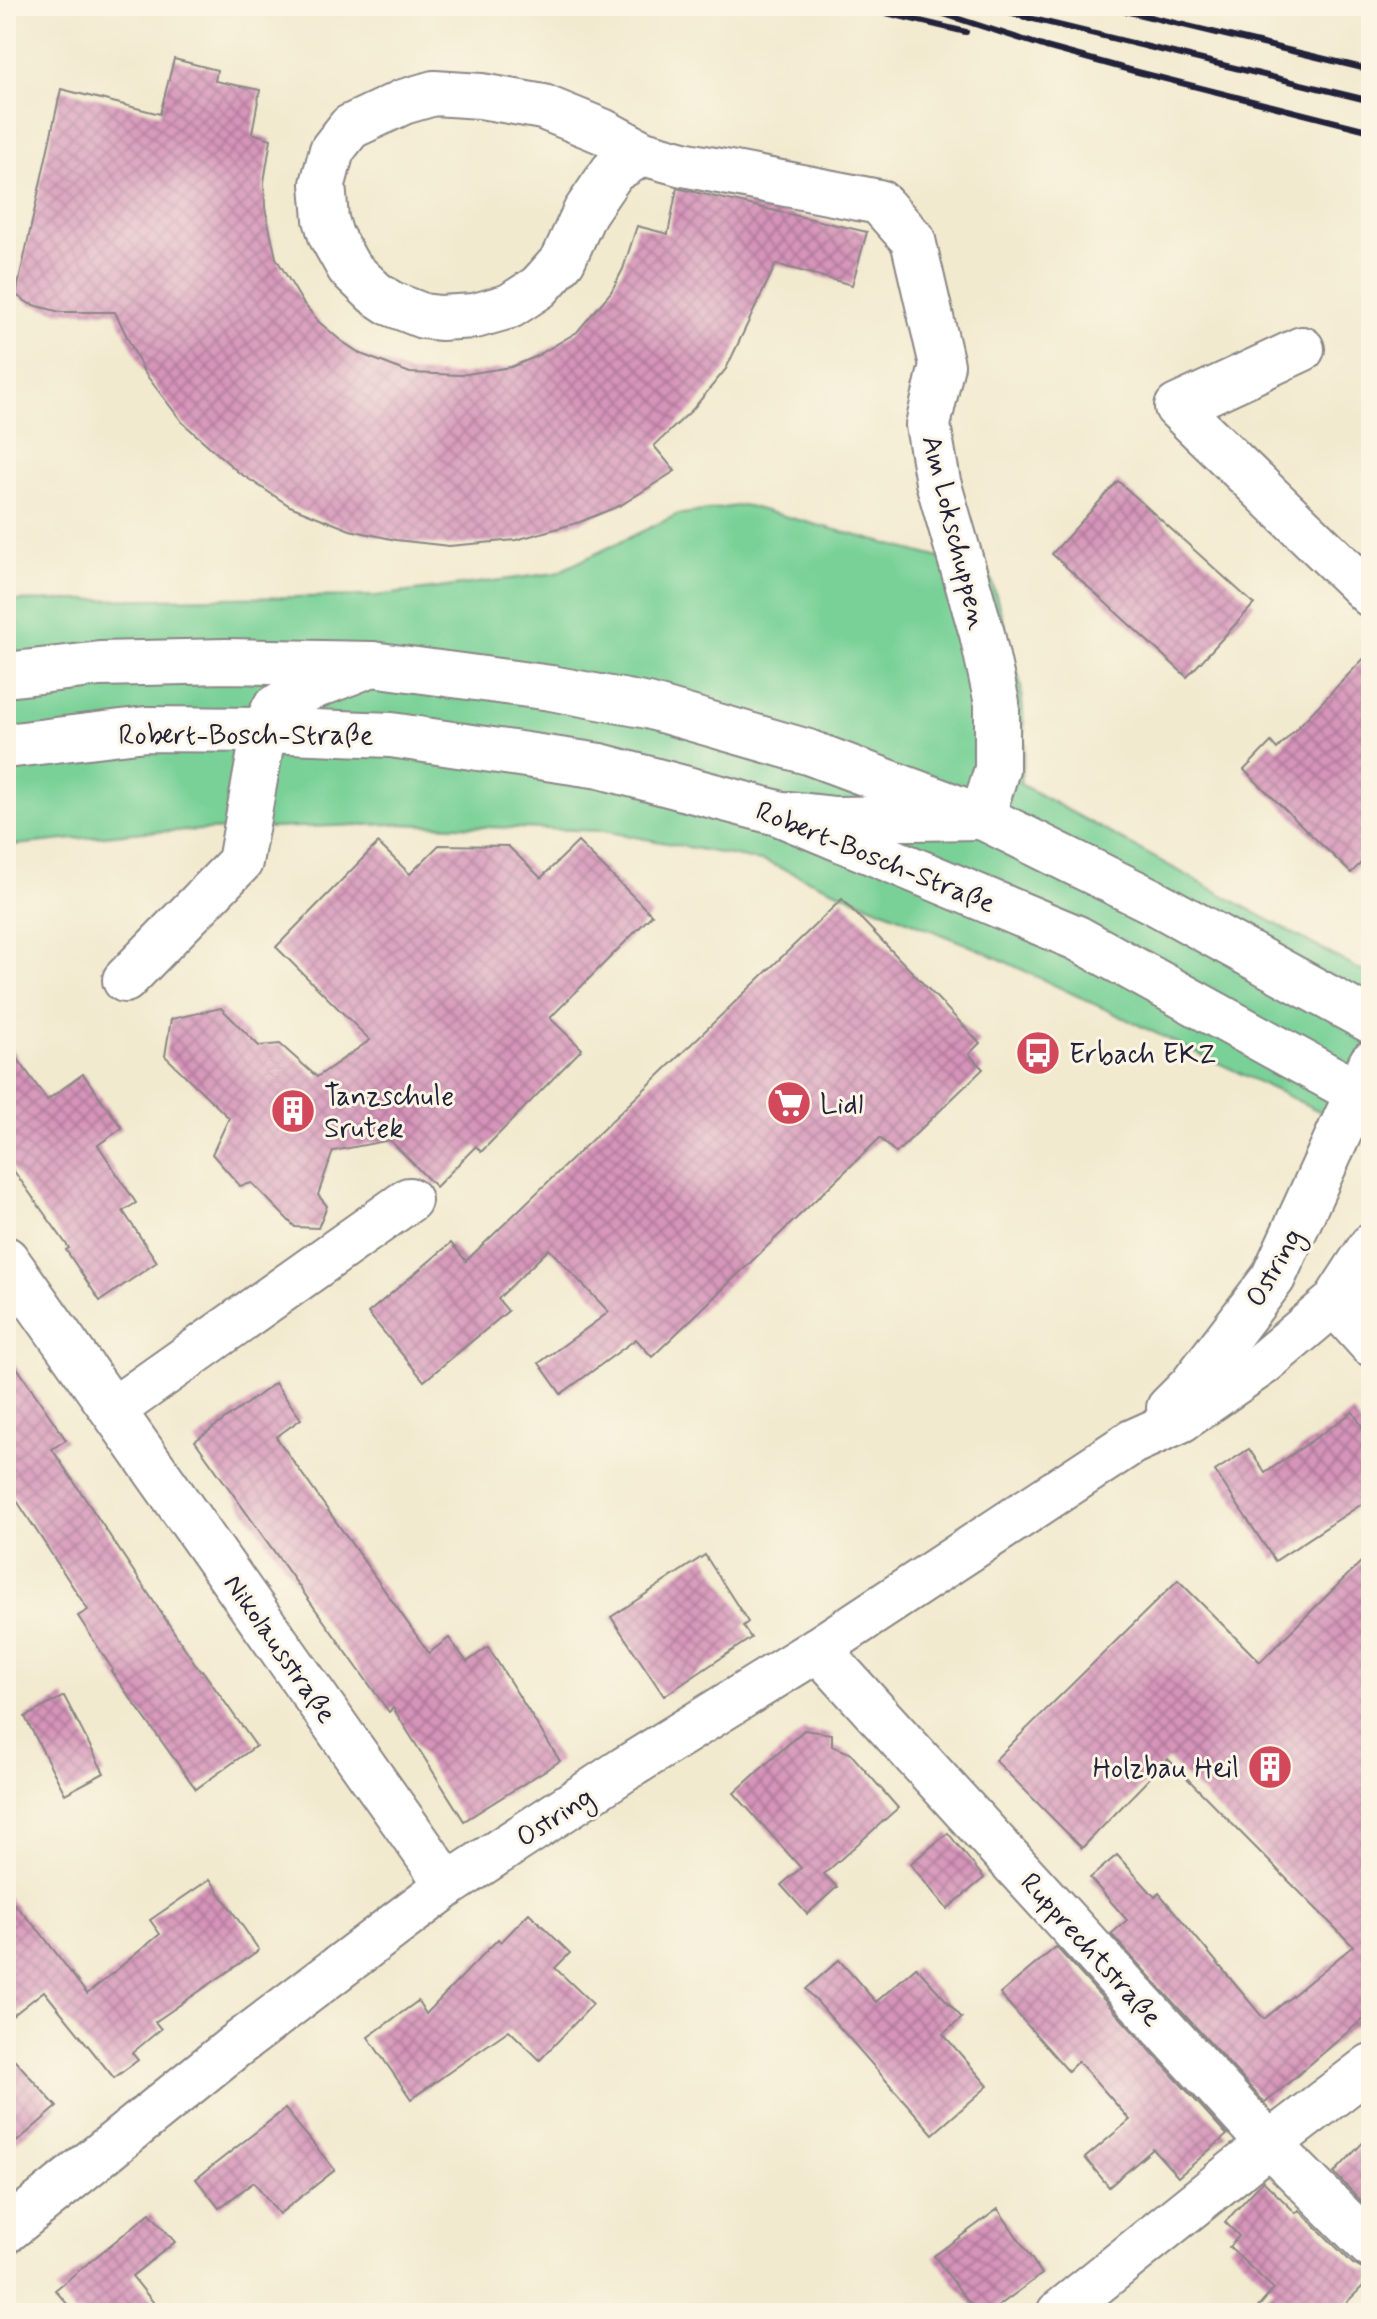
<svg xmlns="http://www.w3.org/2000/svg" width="1377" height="2319" viewBox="0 0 1377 2319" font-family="Mynerve,sans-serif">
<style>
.green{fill:#79d197;stroke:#4e7a69;stroke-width:2}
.building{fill:url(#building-cross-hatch)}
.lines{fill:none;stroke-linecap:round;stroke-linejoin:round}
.minor-casing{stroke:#8a8685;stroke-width:48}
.major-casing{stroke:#8a8685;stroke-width:48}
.minor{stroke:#fff;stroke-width:44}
.major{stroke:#fff;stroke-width:44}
.rail{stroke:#22223b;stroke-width:6}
.labels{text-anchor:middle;stroke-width:6;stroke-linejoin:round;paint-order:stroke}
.street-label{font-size:28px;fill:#22223b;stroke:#fcf5e5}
.poi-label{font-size:28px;fill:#22223b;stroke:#fcf5e5;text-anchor:start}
</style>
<defs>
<pattern id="building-cross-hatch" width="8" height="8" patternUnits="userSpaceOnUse" patternTransform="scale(2)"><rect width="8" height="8" fill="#d694b9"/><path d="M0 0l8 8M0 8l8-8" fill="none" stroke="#ad7898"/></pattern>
</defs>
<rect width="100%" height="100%" fill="#fcf5e5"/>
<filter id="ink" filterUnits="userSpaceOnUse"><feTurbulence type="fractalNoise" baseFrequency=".0125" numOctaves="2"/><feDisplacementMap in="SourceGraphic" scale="16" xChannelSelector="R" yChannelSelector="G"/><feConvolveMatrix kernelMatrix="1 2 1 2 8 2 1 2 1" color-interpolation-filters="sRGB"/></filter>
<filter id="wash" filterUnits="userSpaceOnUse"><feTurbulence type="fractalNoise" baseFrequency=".006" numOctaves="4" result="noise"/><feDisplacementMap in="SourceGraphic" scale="32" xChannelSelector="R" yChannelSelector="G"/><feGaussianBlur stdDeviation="1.8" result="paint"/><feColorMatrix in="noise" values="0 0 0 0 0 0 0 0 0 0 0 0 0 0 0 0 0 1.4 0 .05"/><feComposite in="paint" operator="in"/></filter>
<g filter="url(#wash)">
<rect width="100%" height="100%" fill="#f2eacf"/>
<!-- green -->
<path class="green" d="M743,505L989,571L1021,685L1025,749L1020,784L1371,976V1141L1355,1128L985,952L766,862L604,831L396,824L144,832L6,846V601L376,596L556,573L676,515Z"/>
<g id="blocks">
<!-- building -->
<g class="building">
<path d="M174,59L217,70L215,81L260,90L252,133L271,139L264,182L265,208L276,258L303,303L319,322L340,340L361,354L410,373L460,375L511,367L535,357L577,332L611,292L623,269L637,226L668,234L677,188L867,232L852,285L776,264L726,369L693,409L654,446L675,471L621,505L580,522L516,540L449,546L396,540L350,530L290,506L238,472L183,423L144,372L115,312H60L30,304L16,295L61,89L160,114Z"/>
<path d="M1118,481L1254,604L1187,677L1052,554Z"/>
<path d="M1371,651V853L1351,873L1244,770L1271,742L1277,749Z"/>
<path d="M578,842L652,915L550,1018L582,1049L481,1152L476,1146L436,1187L390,1140L333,1151L318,1195L327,1206L318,1228L295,1227L252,1183L240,1186L212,1154L229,1118L165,1056L171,1019L221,1008L259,1046L280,1044L317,1077L370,1040L276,947L378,843L410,874L439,845L508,846L541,878Z"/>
<path d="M842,899L980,1043L969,1054L983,1069L896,1153L880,1138L652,1357L636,1339L561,1394L539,1363L609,1312L549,1249L498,1299L508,1311L424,1381L368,1313L451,1243L466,1261Z"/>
<path d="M6,1042L47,1100L83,1074L122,1128L98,1145L136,1203L123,1211L157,1262L100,1301L66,1250L69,1248L6,1160Z"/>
<path d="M6,1351L66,1440L52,1449L200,1671L202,1670L256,1746L196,1789L111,1671L113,1670L78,1616L88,1610L6,1484Z"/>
<path d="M275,1383L301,1419L276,1437L429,1653L449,1638L467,1662L488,1647L560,1761L464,1821L393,1708L389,1712L195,1441Z"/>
<path d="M1353,1412L1371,1441V1498L1275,1561L1215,1471L1249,1449L1265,1473Z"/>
<path d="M1371,1552V2012L1265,2103L1111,1934L1127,1920L1090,1878L1117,1855L1155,1897L1159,1893L1264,2019L1353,1946L1168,1759L1082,1848L995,1760L1178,1580L1260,1662Z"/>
<path d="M705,1555L748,1622L743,1626L751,1638L664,1696L611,1617Z"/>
<path d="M64,1696L104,1773L65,1794L25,1717Z"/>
<path d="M804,1730L832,1734V1746L850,1753L898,1808L824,1874L837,1887L807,1914L781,1885L801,1868L734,1793Z"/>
<path d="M948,1833L984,1878L947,1909L910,1864Z"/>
<path d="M210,1879L259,1950L155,2022L161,2029L132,2053L138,2060L114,2078L44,1991L6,2021V1895L40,1932L87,1994L160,1934L150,1920Z"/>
<path d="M529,1913L570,1953L555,1968L593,2004L540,2060L509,2030L411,2099L368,2037L418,2001L426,2014L498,1939L501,1942Z"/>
<path d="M1056,1947L1227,2135L1178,2177L1153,2149L1109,2187L1085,2158L1130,2120L1078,2061L1068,2071L1000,1994Z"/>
<path d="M839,1960L876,2002L916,1967L962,2018L943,2034L988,2086L933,2134L806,1989Z"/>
<path d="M6,2050L57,2107L6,2151Z"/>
<path d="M285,2109L335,2170L279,2214L254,2182L219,2208L196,2179Z"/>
<path d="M1371,2134V2211L1334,2173Z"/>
<path d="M1263,2181L1296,2213L1299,2210L1353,2264L1364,2270H1371V2278L1336,2313H1253L1274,2289L1229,2247L1239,2236L1225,2222Z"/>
<path d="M998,2209L1042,2274L989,2313H977L934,2256Z"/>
<path d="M150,2213L175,2242L132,2276L162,2313H75L55,2290Z"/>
</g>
</g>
</g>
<g filter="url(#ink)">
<use href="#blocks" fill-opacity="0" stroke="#8a8685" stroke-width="2"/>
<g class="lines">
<!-- minor casing -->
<g class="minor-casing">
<g id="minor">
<path d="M643,153L613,171L585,212L563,260L539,287L510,306L475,316L440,318L423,316L390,303L375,293L349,268L331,236L326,219L323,184L332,150L350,127L403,102L434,93L481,96L543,107L602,131L643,153L683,164L879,202L913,240L942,365L928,425L938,482L982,634L997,703V769L982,817L835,819L790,814"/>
<path d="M1302,349L1177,407L1371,595"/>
<path d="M125,980L240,862L264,730L274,709L300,692L372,664"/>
<path d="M6,1259L448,1885"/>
<path d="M1334,1303L1371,1344"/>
<path d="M1169,1408L1191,1386L1273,1278L1371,1063"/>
<path d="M113,1410L409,1200"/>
<path d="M818,1649L1269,2144L1371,2246"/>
<path d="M6,2231L234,2047L448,1885L625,1769L818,1649L1132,1442L1181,1420L1263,1363L1334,1303L1371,1246"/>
<path d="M1059,2313L1269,2144L1371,2066"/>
</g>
</g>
<!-- major casing -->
<g class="major-casing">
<g id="major">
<path d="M6,675L100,664L226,661L372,664L551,688L648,706L808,752L982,817L1156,903L1371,1021"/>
<path d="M6,746L146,729L264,730L391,735L600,766L778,813L1077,938L1371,1100"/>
</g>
</g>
<!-- minor -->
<use href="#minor" class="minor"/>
<!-- major -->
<use href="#major" class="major"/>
<!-- rail -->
<g class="rail">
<path d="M857,6L966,32"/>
<path d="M919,6L1046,47L1130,70L1371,131"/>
<path d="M980,6L1371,101"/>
<path d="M1104,6L1371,70"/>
<path d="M1348,6L1371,12"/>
</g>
</g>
</g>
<!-- icons -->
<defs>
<g id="bus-disc" transform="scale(2.3)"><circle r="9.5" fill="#d1495b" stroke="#fcf5e5"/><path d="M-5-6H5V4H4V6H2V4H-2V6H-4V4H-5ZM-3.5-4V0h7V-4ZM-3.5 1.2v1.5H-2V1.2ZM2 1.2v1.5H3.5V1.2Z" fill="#fff"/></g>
<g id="supermarket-disc" transform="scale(2.3)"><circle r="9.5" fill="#d1495b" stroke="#fcf5e5"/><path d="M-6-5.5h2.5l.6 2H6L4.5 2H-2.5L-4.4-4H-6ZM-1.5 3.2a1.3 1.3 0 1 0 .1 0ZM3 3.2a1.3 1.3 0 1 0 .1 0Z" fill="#fff"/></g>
<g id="building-disc" transform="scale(2.3)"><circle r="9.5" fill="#d1495b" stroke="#fcf5e5"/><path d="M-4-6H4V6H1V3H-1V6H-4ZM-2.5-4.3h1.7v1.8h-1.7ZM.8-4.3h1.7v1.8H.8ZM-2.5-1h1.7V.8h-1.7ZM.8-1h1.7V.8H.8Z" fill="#fff"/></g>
</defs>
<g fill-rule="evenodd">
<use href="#bus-disc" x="1038" y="1053"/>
<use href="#supermarket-disc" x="789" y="1103"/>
<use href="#building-disc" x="293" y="1111"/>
<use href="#building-disc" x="1270" y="1767"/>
</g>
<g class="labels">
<!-- street labels -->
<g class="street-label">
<text transform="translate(956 532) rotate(76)" y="10">Am Lokschuppen</text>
<text x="246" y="744">Robert-Bosch-Straße</text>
<text transform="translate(876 856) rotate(22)" y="10">Robert-Bosch-Straße</text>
<text transform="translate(1273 1267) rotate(-60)" y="10">Ostring</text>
<text transform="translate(281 1648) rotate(55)" y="10">Nikolausstraße</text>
<text transform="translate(554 1816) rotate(-33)" y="10">Ostring</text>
<text transform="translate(1092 1949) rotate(48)" y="10">Rupprechtstraße</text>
</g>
<!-- poi labels -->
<g class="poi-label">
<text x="1069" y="1063">Erbach EKZ</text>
<text x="324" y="1105">Tanzschule<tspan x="324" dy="32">Srutek</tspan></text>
<text x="820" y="1113">Lidl</text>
<text x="1239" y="1777" text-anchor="end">Holzbau Heil</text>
</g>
</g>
<!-- margin -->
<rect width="1377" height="2319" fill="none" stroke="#fcf5e5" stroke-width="32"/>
</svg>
